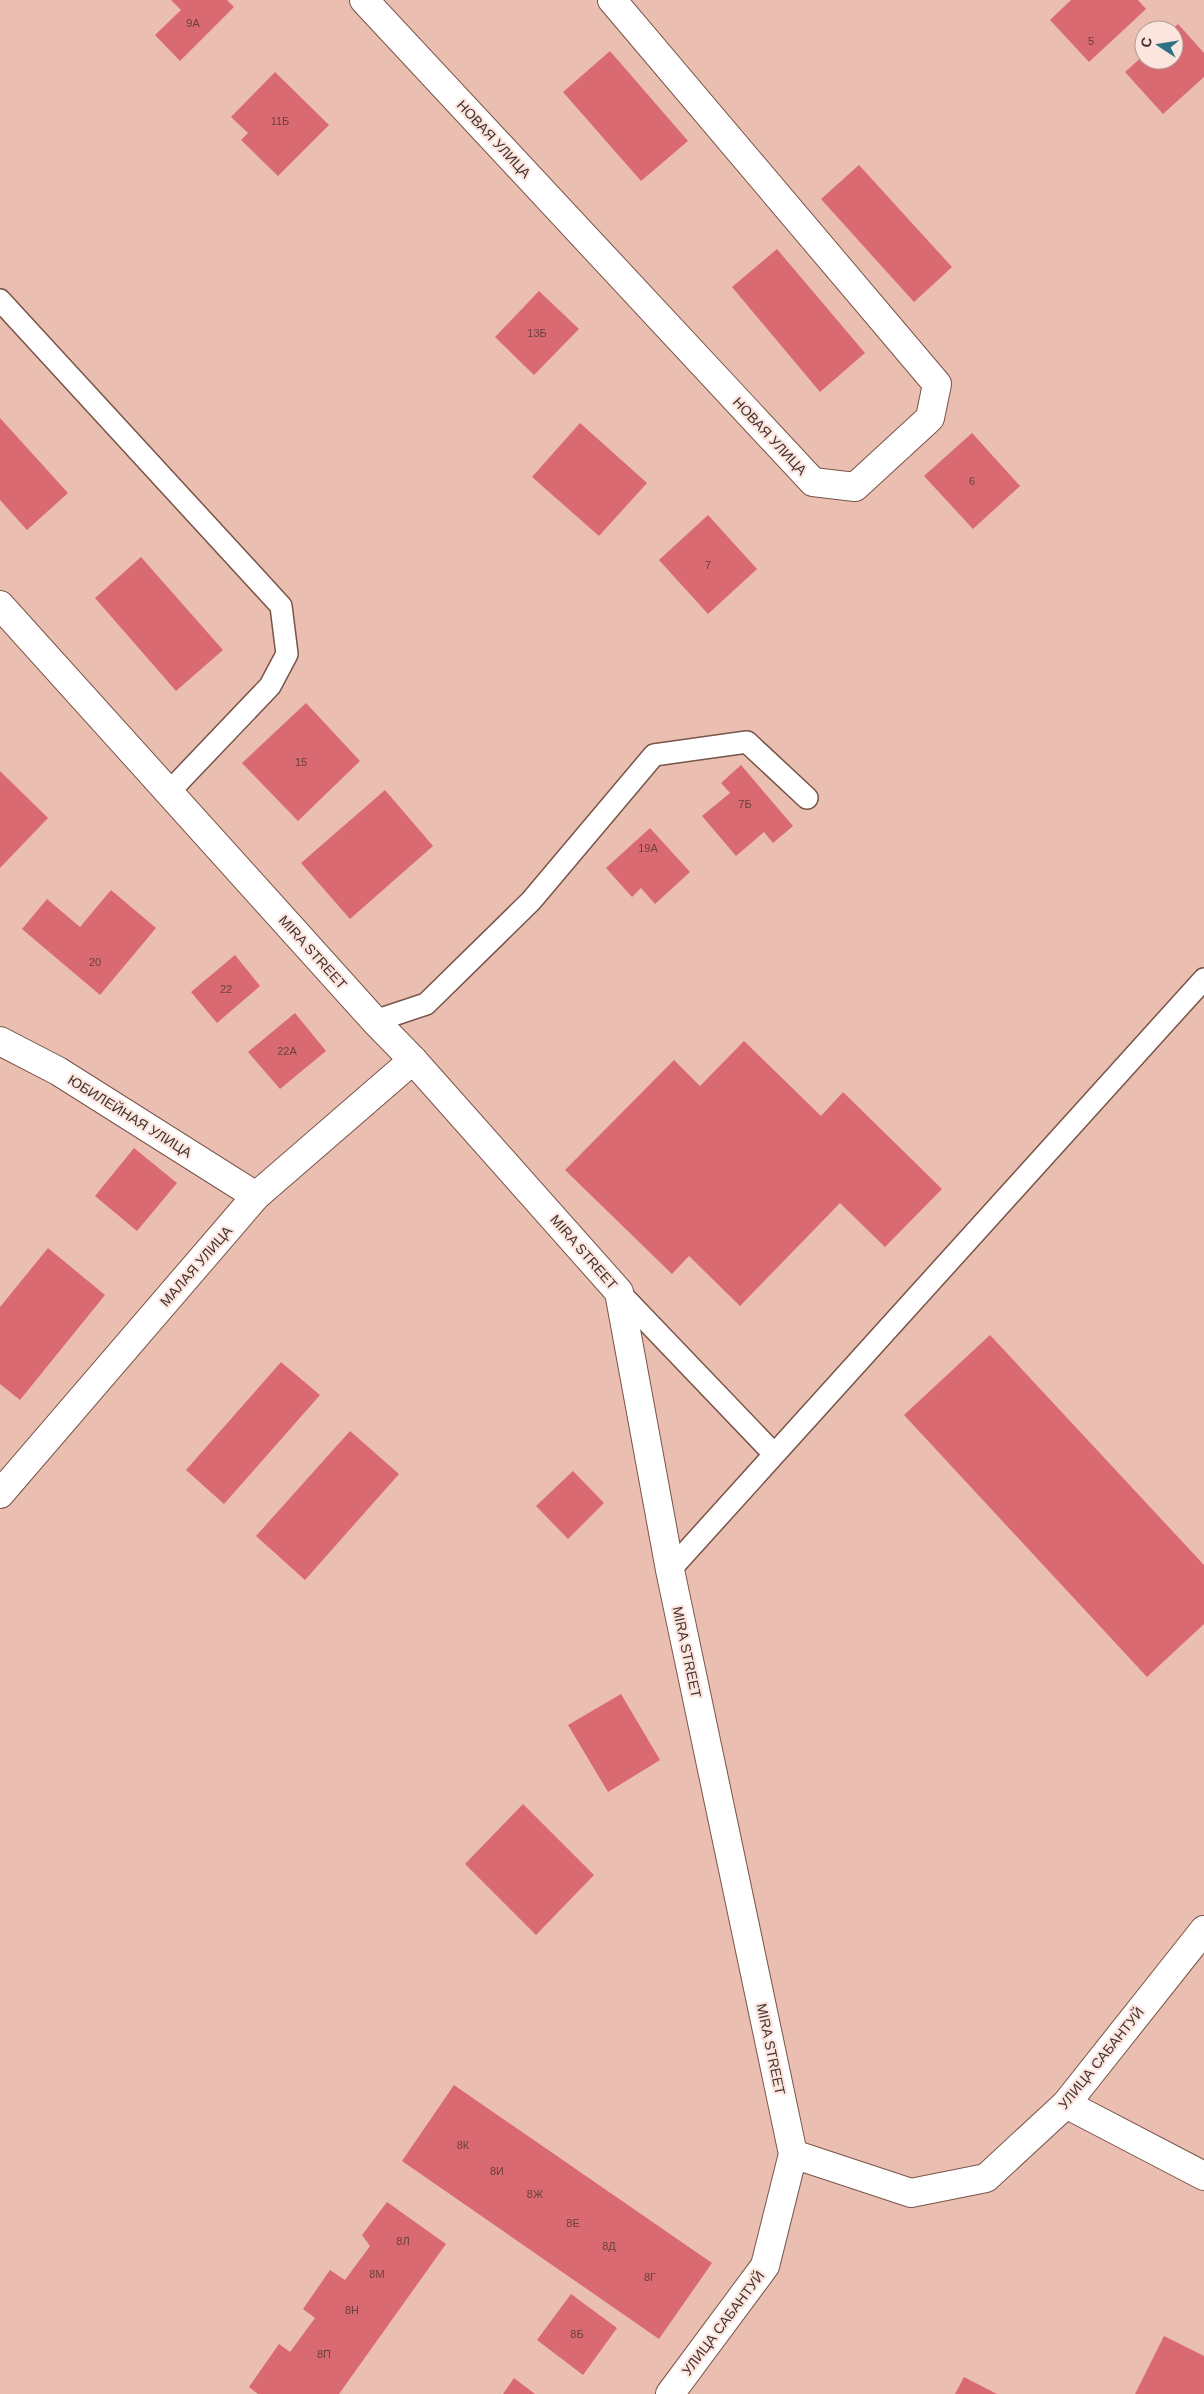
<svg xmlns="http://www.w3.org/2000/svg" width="1204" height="2394" viewBox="0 0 1204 2394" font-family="Arial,sans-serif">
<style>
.building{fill:#da6a71}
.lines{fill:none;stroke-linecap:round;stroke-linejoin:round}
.lane-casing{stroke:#795448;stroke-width:24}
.street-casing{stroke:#795448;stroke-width:30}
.lane{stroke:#fff;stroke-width:21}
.street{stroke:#fff;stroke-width:28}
.labels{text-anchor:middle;stroke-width:4.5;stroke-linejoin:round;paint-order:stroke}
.number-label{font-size:11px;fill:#69403e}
.street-label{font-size:14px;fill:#43322d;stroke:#fce5de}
</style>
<rect width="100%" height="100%" fill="#eabfb1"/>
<!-- building -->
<g class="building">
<path d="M171,0H227L234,7L180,61L155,35L181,10Z"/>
<path d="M1071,0H1138L1146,9L1089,62L1050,20Z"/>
<path d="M1178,24L1204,53V77L1163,114L1125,72L1144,55V60H1174V30H1171Z"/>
<path d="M610,51L688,141L641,181L563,92Z"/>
<path d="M275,72L329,125L278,176L241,140L248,133L231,117Z"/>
<path d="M859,165L952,267L914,302L821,199Z"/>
<path d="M777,249L865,353L820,392L732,287Z"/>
<path d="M539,291L579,329L534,375L495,337Z"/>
<path d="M0,418L68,493L27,530L0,500Z"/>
<path d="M580,423L647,483L599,536L532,477Z"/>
<path d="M972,433L1020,486L973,529L924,476Z"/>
<path d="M708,515L757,569L708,614L659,560Z"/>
<path d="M141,557L223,650L176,691L95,598Z"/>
<path d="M306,703L360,761L298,821L242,763Z"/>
<path d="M741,765L793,826L773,843L764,832L736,856L702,816L730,793L721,783Z"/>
<path d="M0,771L48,818L0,868Z"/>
<path d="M385,790L433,846L350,919L301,863Z"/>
<path d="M650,828L690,872L655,904L641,888L632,897L606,868Z"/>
<path d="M111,890L156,928L100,995L22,929L47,899L80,927Z"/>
<path d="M235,955L260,986L217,1023L191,992Z"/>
<path d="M295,1013L326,1051L280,1089L248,1052Z"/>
<path d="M744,1041L821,1116L843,1092L942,1189L885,1247L840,1203L740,1306L689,1256L672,1274L565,1170L674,1060L700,1086Z"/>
<path d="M134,1148L177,1183L137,1231L95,1196Z"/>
<path d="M48,1248L105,1295L20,1400L0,1384V1307Z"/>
<path d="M990,1335L1204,1565V1624L1147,1677L904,1415Z"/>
<path d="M281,1362L320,1395L224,1504L186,1470Z"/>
<path d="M350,1431L399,1474L305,1580L256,1536Z"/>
<path d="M573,1471L604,1503L568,1539L536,1506Z"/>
<path d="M621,1694L660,1760L608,1792L568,1725Z"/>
<path d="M523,1804L594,1875L536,1935L465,1864Z"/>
<path d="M454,2085L712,2263L659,2339L402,2161Z"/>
<path d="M387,2202L446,2244L339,2394H258L249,2387L279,2344L290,2352L315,2318L303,2309L330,2270L345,2280L370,2246L362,2235Z"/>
<path d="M571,2294L617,2328L583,2375L537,2340Z"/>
<path d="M1164,2336L1204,2356V2394H1135Z"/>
<path d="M964,2377L997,2394H955Z"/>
<path d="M514,2378L535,2394H503Z"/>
</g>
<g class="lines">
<!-- lane casing -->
<g class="lane-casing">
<g id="lane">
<path d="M0,300L281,606L287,654L270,686L169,792"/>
<path d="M375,1021L426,1004L531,901L654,755L747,742L807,798"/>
<path d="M619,1292L774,1454"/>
<path d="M670,1570L1204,979"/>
</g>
</g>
<!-- street casing -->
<g class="street-casing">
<g id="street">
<path d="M364,0L813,482L855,487L930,418L937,384L612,0"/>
<path d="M0,605L375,1021L413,1060L619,1292L670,1570L793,2154L765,2266L670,2394"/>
<path d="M0,1041L58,1071L256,1196"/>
<path d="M0,1494L256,1196L413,1060"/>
<path d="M1066,2104L1204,2176"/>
<path d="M793,2154L911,2193L986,2178L1066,2104L1204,1930"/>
</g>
</g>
<!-- lane -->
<use href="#lane" class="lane"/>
<!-- street -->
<use href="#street" class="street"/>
</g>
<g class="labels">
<!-- number labels -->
<g class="number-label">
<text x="193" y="27">9А</text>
<text x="1091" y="45">5</text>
<text x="280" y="125">11Б</text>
<text x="537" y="337">13Б</text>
<text x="972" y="485">6</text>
<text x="708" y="569">7</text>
<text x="301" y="766">15</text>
<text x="745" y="808">7Б</text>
<text x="648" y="852">19А</text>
<text x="95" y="966">20</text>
<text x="226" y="993">22</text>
<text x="287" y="1055">22А</text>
<text x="463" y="2149">8К</text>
<text x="497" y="2175">8И</text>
<text x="535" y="2198">8Ж</text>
<text x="573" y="2227">8Е</text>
<text x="403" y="2245">8Л</text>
<text x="609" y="2250">8Д</text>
<text x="377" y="2278">8М</text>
<text x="650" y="2281">8Г</text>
<text x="352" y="2314">8Н</text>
<text x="577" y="2338">8Б</text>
<text x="324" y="2358">8П</text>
</g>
<!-- street labels -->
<g class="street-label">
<text transform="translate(494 139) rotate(47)" y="5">НОВАЯ УЛИЦА</text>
<text transform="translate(770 436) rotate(47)" y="5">НОВАЯ УЛИЦА</text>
<text transform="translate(313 952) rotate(48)" y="5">MIRA STREET</text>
<text transform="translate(130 1116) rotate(32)" y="5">ЮБИЛЕЙНАЯ УЛИЦА</text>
<text transform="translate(584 1252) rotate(49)" y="5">MIRA STREET</text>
<text transform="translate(196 1266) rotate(-49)" y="5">МАЛАЯ УЛИЦА</text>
<text transform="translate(687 1652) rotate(78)" y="5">MIRA STREET</text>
<text transform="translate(771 2049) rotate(78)" y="5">MIRA STREET</text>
<text transform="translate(1101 2058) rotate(-51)" y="5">УЛИЦА САБАНТУЙ</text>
<text transform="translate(723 2323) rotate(-53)" y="5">УЛИЦА САБАНТУЙ</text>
</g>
</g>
<!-- north arrow -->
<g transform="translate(1159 45) rotate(282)"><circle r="24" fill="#fce5de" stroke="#b29d97"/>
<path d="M0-4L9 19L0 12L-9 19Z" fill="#2e7182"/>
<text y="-8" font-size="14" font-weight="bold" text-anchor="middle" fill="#43322d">С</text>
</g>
</svg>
